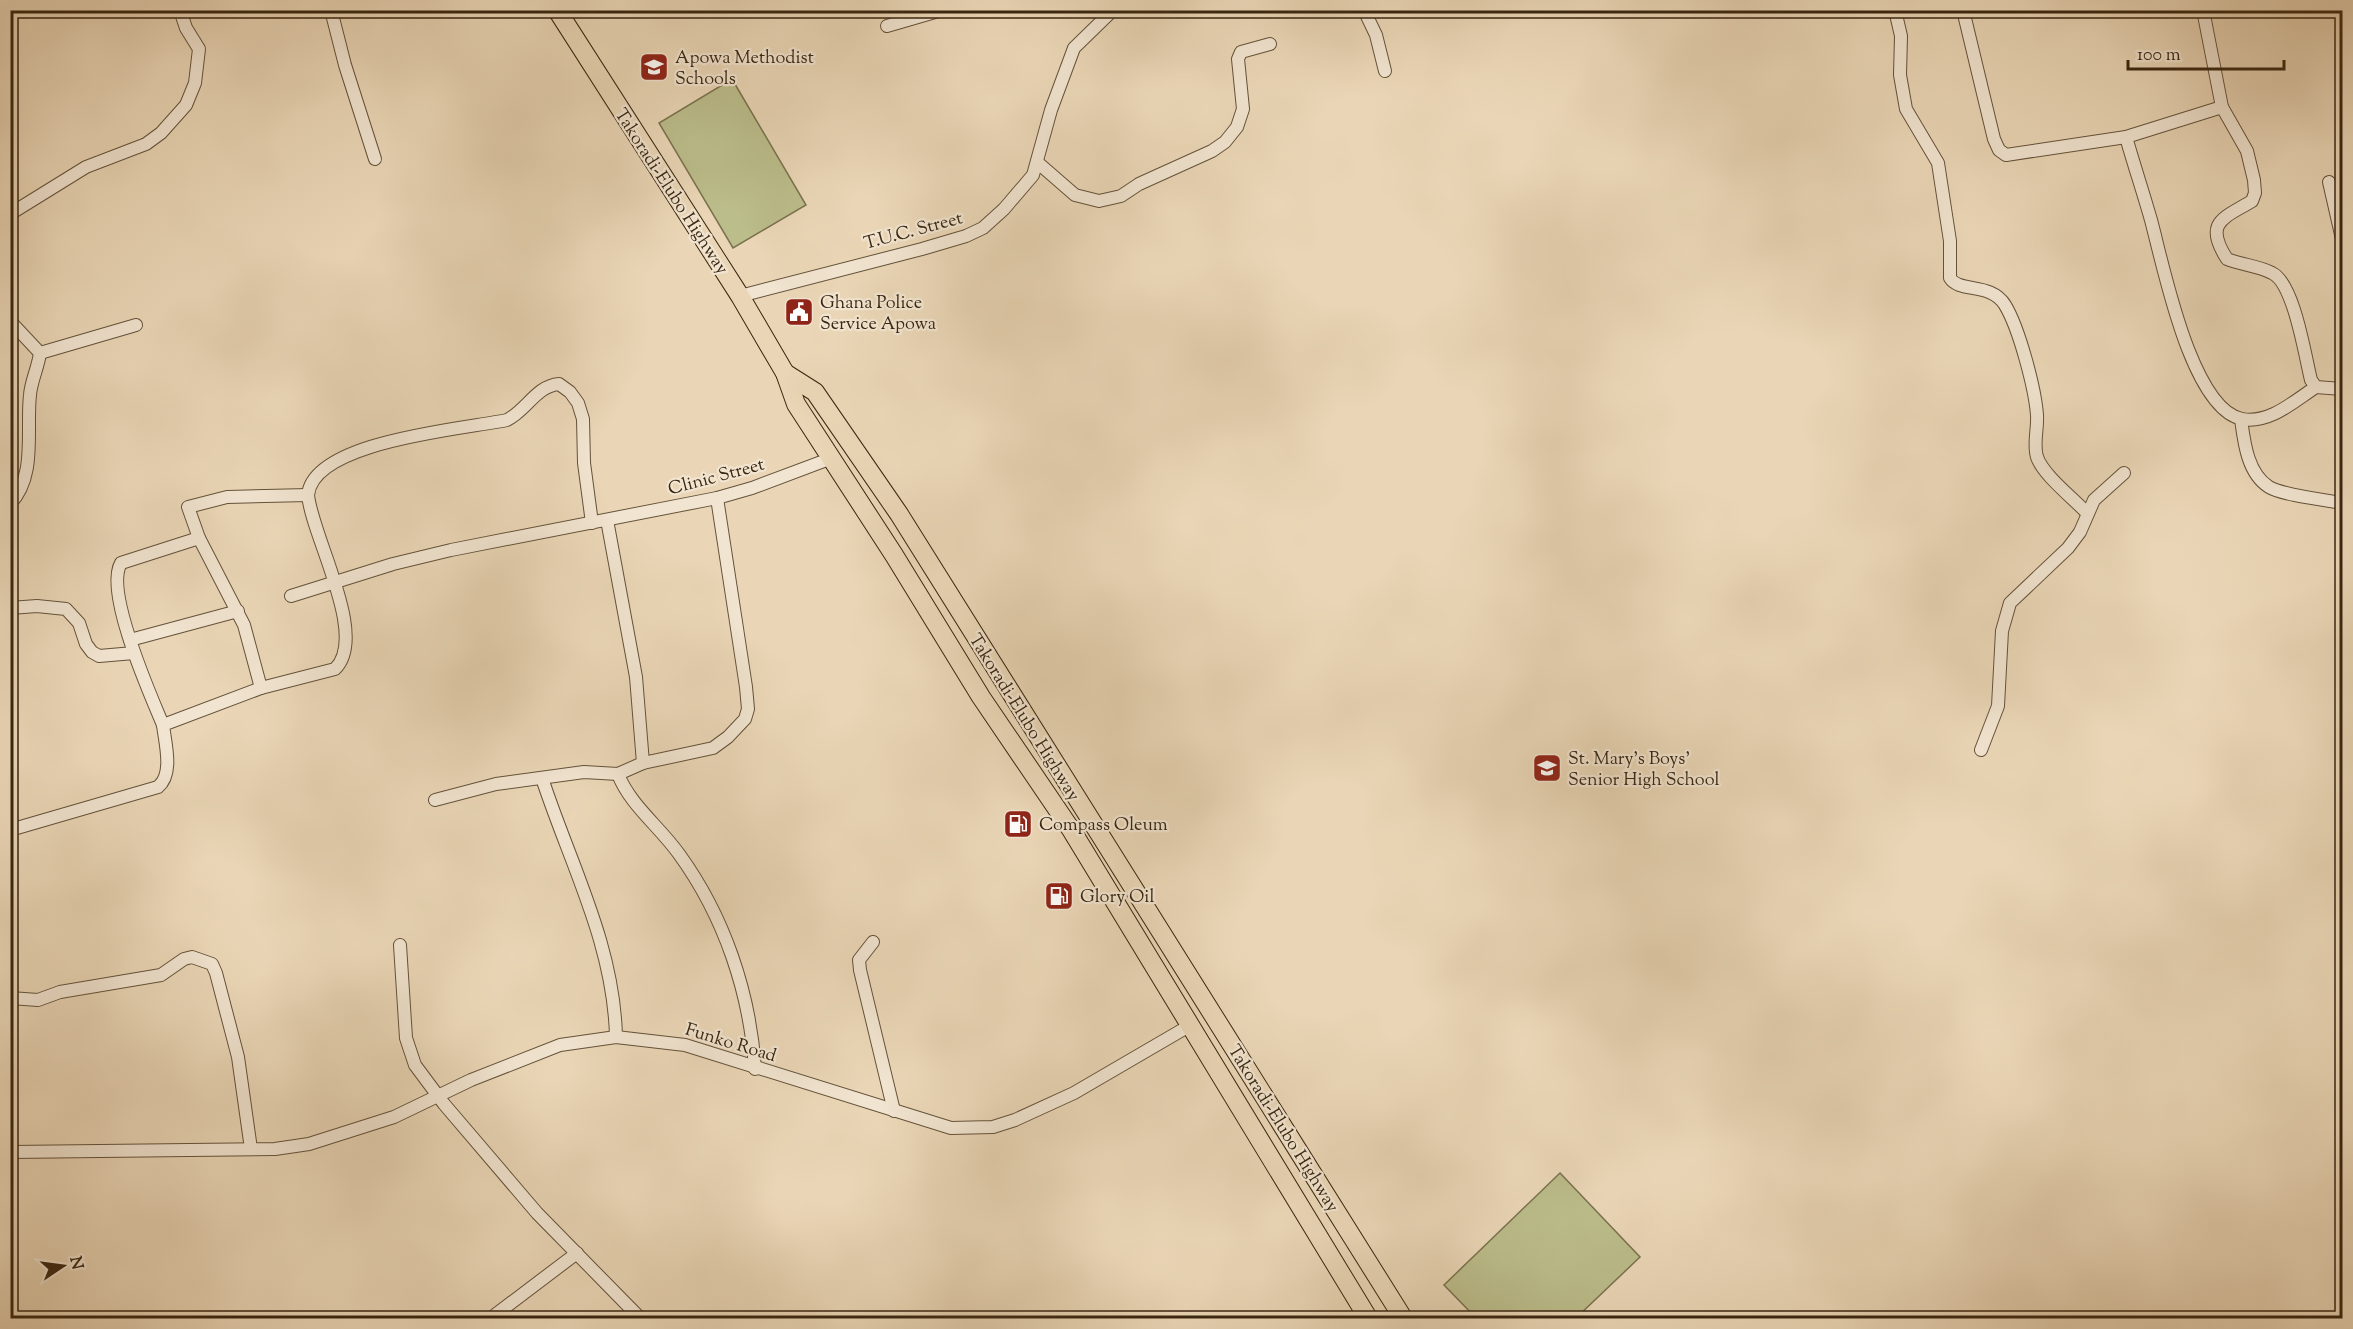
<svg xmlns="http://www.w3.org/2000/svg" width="2353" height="1329" viewBox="0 0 2353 1329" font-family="'Sorts Mill Goudy',serif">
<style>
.pitch{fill:#bbbd8b;stroke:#7a724e;stroke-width:1.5}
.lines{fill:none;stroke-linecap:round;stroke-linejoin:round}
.minor-casing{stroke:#64523a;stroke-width:14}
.highway-casing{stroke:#382610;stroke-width:20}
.minor{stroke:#f1e4d0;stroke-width:12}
.highway{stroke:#ead6b6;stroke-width:18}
.labels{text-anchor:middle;stroke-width:4.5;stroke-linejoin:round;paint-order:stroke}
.poi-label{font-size:18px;fill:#382610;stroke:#f1e4d0;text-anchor:start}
.street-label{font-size:18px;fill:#382610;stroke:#f1e4d0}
</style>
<rect width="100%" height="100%" fill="#ead6b6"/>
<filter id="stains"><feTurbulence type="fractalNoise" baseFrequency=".00333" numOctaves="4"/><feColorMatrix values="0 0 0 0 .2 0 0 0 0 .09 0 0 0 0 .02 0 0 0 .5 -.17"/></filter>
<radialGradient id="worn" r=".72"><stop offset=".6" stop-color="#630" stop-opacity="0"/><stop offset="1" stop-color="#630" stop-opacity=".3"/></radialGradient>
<!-- pitch -->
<g class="pitch">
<path d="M732,79L806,205L733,248L659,123Z"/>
<path d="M1560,1173L1640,1257L1576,1318H1476L1444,1285Z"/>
</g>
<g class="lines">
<!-- minor casing -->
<g class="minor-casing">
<g id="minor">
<path d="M331,10L345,65L375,159"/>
<path d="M1364,10L1376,35L1385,71"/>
<path d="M1895,10L1901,36L1900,75L1906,109L1938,163L1950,241V278C1959,293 1991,282 2005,305C2019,328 2035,388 2037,415C2038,429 2033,444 2037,457C2043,475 2073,498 2086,512"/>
<path d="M1963,10L1994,139L1999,150L2006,155L2126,137L2222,107"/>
<path d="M2203,10L2222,107L2247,151L2254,180L2255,193L2252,201C2224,218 2203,222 2227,259C2242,265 2259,266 2272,273C2294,283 2305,356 2311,380L2316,387L2342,389"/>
<path d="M887,26L942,10"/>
<path d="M2126,137C2134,165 2143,192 2151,220C2163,264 2191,409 2242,419C2270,424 2294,401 2316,387"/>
<path d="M1037,162L1075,195L1099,201L1121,196L1139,184L1212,151L1225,142L1237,127L1243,109L1238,59L1241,52L1270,44"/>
<path d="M2329,182L2342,239"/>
<path d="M10,214L86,167L146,144L161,133L186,105L195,83L199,49L186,28L180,10"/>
<path d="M740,296L922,249L966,236L983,228L1004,209L1033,175L1051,110L1074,48L1113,10"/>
<path d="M10,321L40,353C38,368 31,381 30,395C26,430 37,476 10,504"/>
<path d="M40,353L136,325"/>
<path d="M2241,419C2244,441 2247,473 2269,487C2282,495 2325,500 2342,503"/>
<path d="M607,520L636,677L643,763"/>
<path d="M291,596L393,564L451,550L717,498L752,488L832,458"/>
<path d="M10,608L37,606L66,609L79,623L86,644L92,652L99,656L134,653"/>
<path d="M130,640L238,611"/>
<path d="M261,688L244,625L199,538L188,507L227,497L308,495"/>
<path d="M163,725C150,694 104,591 121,563L199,538"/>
<path d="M1981,750L1998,706L2002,631L2010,603L2068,548L2080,532L2094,500L2124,473"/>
<path d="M618,774C630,805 659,826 679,854C724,916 750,992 755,1069"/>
<path d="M542,778C570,864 614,944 616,1037"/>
<path d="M435,800L496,784L584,772L618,774L643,763L713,748L728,737L745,719L748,709L746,687L717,498"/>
<path d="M10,830L158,787C174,774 165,743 163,725L261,688L335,669C369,636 312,537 308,495C313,441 463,429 507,420C527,410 536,386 559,384L570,392L578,403L583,419L584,463L592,523"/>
<path d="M873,942L859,960L860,970L894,1111"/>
<path d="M400,945L406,1038L415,1065L444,1104L537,1213L640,1318"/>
<path d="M10,998L38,1000L60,992L161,975L184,959L192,957L212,964L216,973L238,1057L251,1149"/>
<path d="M10,1152L275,1149L309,1144L394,1117L471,1080L560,1045L616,1037L685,1045L951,1128L993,1127L1015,1120L1074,1093L1189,1026"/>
<path d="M491,1318L577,1253"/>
</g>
</g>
<!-- highway casing -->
<g class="highway-casing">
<g id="highway">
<path d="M557,10L740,296L785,373L796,404L894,555L981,697L1072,831L1368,1318"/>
<path d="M785,373L815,392L899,514L1403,1318"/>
</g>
</g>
<!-- minor -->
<use href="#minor" class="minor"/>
<!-- highway -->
<use href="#highway" class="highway"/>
</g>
<!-- icons -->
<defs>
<g id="school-square" transform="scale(1.5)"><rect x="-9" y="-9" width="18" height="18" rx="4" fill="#8f2418" stroke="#f1e4d0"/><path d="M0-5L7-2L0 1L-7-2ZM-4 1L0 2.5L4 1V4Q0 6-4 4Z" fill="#fff"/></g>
<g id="civic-square" transform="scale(1.5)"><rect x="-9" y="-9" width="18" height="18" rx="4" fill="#8f2418" stroke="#f1e4d0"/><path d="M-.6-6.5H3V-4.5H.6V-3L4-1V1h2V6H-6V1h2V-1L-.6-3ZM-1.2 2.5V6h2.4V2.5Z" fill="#fff"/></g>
<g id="fuel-square" transform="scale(1.5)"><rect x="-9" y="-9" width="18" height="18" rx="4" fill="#8f2418" stroke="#f1e4d0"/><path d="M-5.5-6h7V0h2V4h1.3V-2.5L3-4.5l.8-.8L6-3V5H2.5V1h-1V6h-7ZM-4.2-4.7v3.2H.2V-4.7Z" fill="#fff"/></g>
</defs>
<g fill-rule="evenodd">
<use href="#school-square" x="654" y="67"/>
<use href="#civic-square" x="799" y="312"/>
<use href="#school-square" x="1547" y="768"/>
<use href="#fuel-square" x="1018" y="824"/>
<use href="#fuel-square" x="1059" y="896"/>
</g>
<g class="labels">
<!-- poi labels -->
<g class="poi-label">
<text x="675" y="63">Apowa Methodist<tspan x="675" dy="21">Schools</tspan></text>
<text x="820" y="308">Ghana Police<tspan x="820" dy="21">Service Apowa</tspan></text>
<text x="1568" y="764">St. Mary's Boys'<tspan x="1568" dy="21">Senior High School</tspan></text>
<text x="1039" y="830">Compass Oleum</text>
<text x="1080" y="902">Glory Oil</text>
</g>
<!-- street labels -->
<g class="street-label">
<text transform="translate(672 191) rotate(57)" y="6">Takoradi-Elubo Highway</text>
<text transform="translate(913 230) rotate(-15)" y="6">T.U.C. Street</text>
<text transform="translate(716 476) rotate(-15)" y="6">Clinic Street</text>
<text transform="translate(1025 717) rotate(58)" y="6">Takoradi-Elubo Highway</text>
<text transform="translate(731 1042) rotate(17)" y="6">Funko Road</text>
<text transform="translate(1284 1128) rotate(58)" y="6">Takoradi-Elubo Highway</text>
</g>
</g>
<!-- margin -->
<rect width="2353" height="1329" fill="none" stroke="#ead6b6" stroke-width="36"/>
<rect x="12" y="12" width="2329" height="1305" fill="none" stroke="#382610" stroke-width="3"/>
<rect x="18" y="18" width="2317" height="1293" fill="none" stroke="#382610" stroke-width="1.5"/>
<!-- north arrow -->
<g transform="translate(63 1266) rotate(77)" stroke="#f1e4d0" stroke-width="4.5" paint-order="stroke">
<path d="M0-4.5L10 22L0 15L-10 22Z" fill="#382610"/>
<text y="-9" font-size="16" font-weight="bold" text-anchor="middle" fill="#382610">N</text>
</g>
<!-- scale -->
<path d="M2128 60v9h156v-9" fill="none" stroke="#382610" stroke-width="3"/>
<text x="2137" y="60" font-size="18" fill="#382610" stroke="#f1e4d0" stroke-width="4.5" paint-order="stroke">100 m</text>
<rect width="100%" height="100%" filter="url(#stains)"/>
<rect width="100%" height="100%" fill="url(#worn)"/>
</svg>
